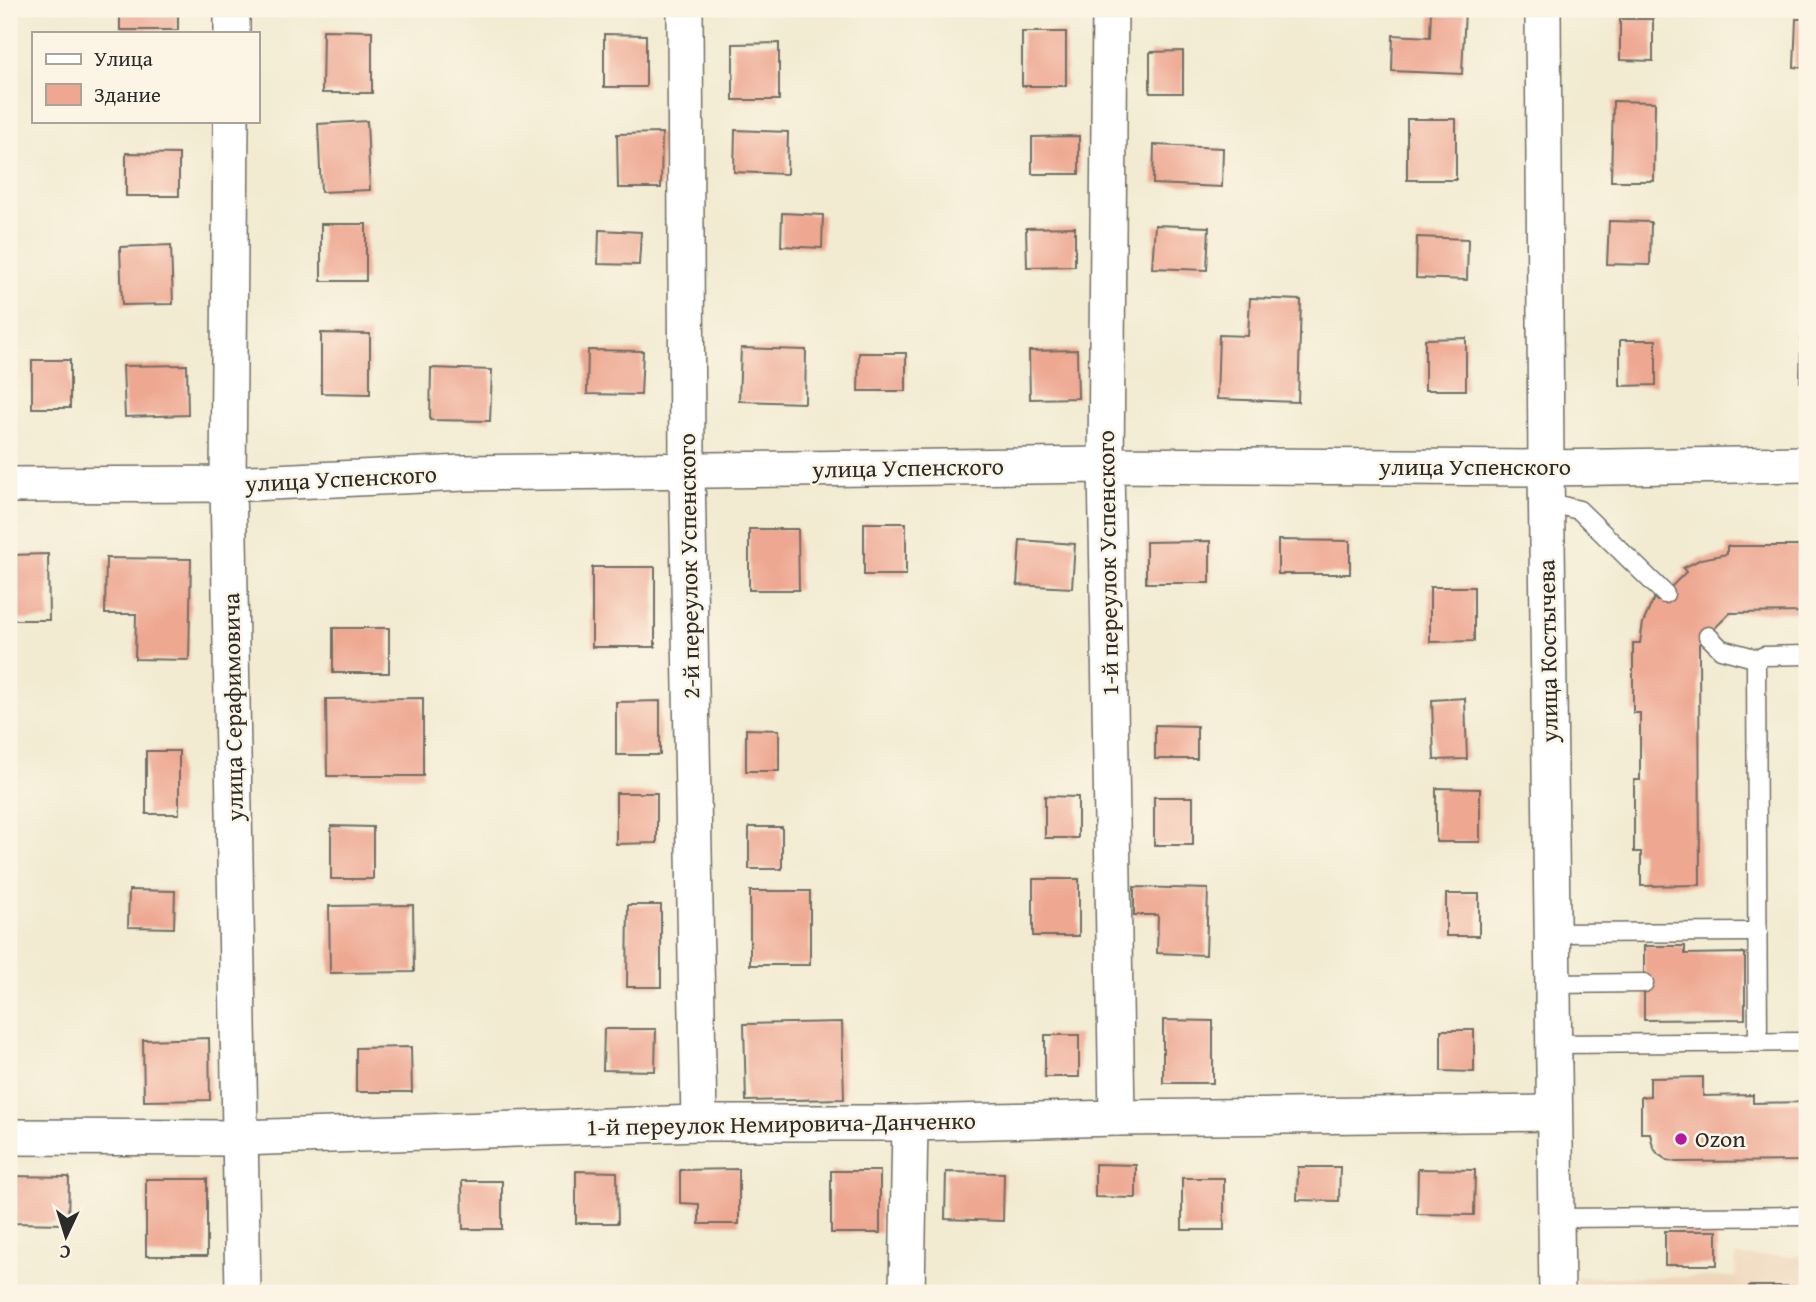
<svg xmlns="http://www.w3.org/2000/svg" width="1816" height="1302" viewBox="0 0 1816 1302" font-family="'Gentium Book Plus',serif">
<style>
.built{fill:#eed7bb}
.building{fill:#eea892}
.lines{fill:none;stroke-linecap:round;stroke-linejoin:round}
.lane-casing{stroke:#716e65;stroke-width:21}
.street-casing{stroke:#716e65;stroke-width:38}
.lane{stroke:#fff;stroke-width:18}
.street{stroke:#fff;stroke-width:35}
.poi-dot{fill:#b5179e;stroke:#fcf5e5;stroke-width:2.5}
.labels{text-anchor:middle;stroke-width:5;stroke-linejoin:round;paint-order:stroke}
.street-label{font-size:24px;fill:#2b2b2b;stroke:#fcf5e5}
.poi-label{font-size:24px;fill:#2b2b2b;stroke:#fcf5e5;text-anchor:start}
</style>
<rect width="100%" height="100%" fill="#fcf5e5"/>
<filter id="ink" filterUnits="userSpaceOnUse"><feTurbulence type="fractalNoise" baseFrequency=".0143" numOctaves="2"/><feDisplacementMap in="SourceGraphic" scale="14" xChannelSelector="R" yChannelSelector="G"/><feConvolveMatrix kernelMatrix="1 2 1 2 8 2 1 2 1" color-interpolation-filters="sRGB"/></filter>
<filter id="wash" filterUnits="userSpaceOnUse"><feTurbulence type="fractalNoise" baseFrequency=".00686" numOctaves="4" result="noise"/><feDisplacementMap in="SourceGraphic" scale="28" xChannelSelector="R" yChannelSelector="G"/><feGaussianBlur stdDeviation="1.57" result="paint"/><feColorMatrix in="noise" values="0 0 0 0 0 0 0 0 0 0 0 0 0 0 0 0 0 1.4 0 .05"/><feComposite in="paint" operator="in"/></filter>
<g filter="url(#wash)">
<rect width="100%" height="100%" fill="#f2ebd2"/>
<!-- built -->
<path class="built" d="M1736,1256H1807V1293H1578L1577,1277H1735Z"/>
<g id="blocks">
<!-- building -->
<g class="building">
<rect x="120" y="9" width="58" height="21"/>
<path d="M1431,9H1465L1462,74L1392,71L1393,35L1430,37Z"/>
<path d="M1620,19H1653V61L1620,60Z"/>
<path d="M1796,19H1807V68L1794,67Z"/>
<path d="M323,30L372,31V93H322Z"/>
<rect x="1022" y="32" width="44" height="54"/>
<path d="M604,34L646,35V87H604Z"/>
<path d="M779,43V100H733V44Z"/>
<path d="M1183,51V93H1150V52Z"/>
<path d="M1613,101L1655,102L1654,181H1611Z"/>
<rect x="1407" y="119" width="49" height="61"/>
<path d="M367,121L370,190L321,192L318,124Z"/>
<path d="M735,130L788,132L787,174L734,172Z"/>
<path d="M662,133L661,188H618L617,134Z"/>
<path d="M1079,136V174H1032V137Z"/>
<path d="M1154,145L1223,148L1222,187L1153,184Z"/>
<path d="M126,153L179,154V196H126Z"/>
<path d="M782,213L823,215L822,248L781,246Z"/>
<path d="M1609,221L1651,222L1650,265L1607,264Z"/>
<rect x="321" y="224" width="45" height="57"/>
<path d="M1155,225L1209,227L1207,270L1152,268Z"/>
<path d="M1075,227V266L1027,267L1026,228Z"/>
<path d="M599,230L641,232L639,265L598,264Z"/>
<path d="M1417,237L1468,239L1467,280L1416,278Z"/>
<path d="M171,245L173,304L122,305L120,247Z"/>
<path d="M1250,298L1301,300L1298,402L1217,399L1219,335L1248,336Z"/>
<path d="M321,333L370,334V394L321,393Z"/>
<path d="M1466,338V390H1425V339Z"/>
<path d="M1801,339H1807V382H1800Z"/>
<path d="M1620,340H1656V385L1620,386Z"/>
<path d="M741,348L806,350L805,403L739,401Z"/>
<path d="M588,350L643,351L641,395L587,394Z"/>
<path d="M1077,350L1078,398L1030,399L1029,351Z"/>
<path d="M859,353H906V391H858Z"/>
<rect x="32" y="360" width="38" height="48"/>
<path d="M187,365L188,415L125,417L123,366Z"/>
<path d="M431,368L492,370L490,421L430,420Z"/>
<rect x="864" y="523" width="42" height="52"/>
<path d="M749,529H798L799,590H749Z"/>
<path d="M1020,540L1075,544L1072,588L1017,585Z"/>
<path d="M1278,540L1350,541V574H1278Z"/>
<path d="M1210,541V583H1146V542Z"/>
<path d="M1727,546H1799V553H1807V612L1730,613L1699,644L1700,885L1641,886V852H1634V780H1640V713H1633V643H1640L1643,623L1654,598L1657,601L1686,572L1683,568L1701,559L1727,554Z"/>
<path d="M48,554L49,620H9V555Z"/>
<path d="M106,558L191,559L189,660L135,659L136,614H105Z"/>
<rect x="592" y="567" width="63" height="80"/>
<path d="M1430,587H1474V641L1430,642Z"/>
<rect x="333" y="628" width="56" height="45"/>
<path d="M423,698V776H327L326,699Z"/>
<path d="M1465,698L1467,759L1434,760L1432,700Z"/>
<path d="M660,701V755H616V702Z"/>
<path d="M1155,725L1197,726V759H1155Z"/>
<path d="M746,729L779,730V771H746Z"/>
<rect x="146" y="751" width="33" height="63"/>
<path d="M1436,788L1480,789V842H1436Z"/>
<path d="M616,793H657V843L616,844Z"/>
<path d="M1045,796L1078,797V838H1045Z"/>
<rect x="1154" y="797" width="39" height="48"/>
<path d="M331,826L373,827V879H331Z"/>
<rect x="749" y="827" width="33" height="42"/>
<rect x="1033" y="879" width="46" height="57"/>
<path d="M1134,887L1208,889L1206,955L1157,953L1158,915H1134Z"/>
<path d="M129,890L175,891L174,928L128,927Z"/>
<rect x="750" y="891" width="60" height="74"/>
<rect x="1446" y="894" width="33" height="42"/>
<path d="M413,905L414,972L330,973L329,906Z"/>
<path d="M628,905H661V987H627Z"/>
<path d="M1644,946H1685V954L1745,953V1019L1644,1020Z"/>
<path d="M1163,1020L1213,1021V1083H1163Z"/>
<path d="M842,1022L844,1099L746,1101L744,1024Z"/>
<path d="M604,1029H656L655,1071L603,1070Z"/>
<path d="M1441,1030H1474V1072L1441,1071Z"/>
<rect x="1045" y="1035" width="34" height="42"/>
<path d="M209,1038L210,1100L144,1101L143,1040Z"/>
<path d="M411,1047L412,1092H356V1048Z"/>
<path d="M1703,1077V1096L1753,1095V1103L1807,1102V1161L1676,1162L1667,1160L1658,1154L1653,1147L1650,1133H1641V1097L1650,1096V1078Z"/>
<path d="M1095,1164L1136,1165V1198L1095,1197Z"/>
<path d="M1298,1167H1340L1339,1201L1297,1200Z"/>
<path d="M739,1169V1224H699V1204L680,1203V1170Z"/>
<path d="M1418,1169L1475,1170L1474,1215L1417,1214Z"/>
<path d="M576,1171L617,1172L618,1223H576Z"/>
<rect x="831" y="1171" width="49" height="62"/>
<path d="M946,1172L1004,1173L1003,1221L945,1219Z"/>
<path d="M10,1176L69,1177L68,1224L9,1223Z"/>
<rect x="1182" y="1178" width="42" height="52"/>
<rect x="146" y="1179" width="61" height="77"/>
<path d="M462,1181H502V1229H463Z"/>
<rect x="1665" y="1231" width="52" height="34"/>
<rect x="1749" y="1286" width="58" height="7"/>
</g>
</g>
</g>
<g filter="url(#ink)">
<use href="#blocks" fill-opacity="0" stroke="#716e65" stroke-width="2"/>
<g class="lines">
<!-- lane casing -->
<g class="lane-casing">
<g id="lane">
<path d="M1546,502L1579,510L1665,594"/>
<path d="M1708,636L1721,649L1758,659"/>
<path d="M1552,933L1758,932"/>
<path d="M1552,984L1644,983"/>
<path d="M1758,1042L1756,664L1758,659L1764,656L1807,655"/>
<path d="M1553,1044L1807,1042"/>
<path d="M1555,1218L1807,1216"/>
</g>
</g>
<!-- street casing -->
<g class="street-casing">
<g id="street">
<path d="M685,9L687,470L699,1123"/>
<path d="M1110,9L1106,465L1117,1118"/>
<path d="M1543,9L1546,468L1557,1293"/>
<path d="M232,33V9"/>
<path d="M231,121L228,484L243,1293"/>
<path d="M9,485L228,484L464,473L1106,465L1546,468L1807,464"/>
<path d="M9,1137L241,1138L699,1123H910L1117,1118L1554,1113"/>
<path d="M907,1293L910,1123"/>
</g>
</g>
<!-- lane -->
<use href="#lane" class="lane"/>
<!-- street -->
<use href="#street" class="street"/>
</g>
</g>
<!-- markers -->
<circle class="poi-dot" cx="1681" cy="1139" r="7"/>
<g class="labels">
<!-- street labels -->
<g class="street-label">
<text x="1475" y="475">улица Успенского</text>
<text transform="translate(908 468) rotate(-1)" y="8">улица Успенского</text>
<text transform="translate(341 479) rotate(-3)" y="8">улица Успенского</text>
<text transform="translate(1108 563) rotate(-91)" y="8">1-й переулок Успенского</text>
<text transform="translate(689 566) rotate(-91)" y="8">2-й переулок Успенского</text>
<text transform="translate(1548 651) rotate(-91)" y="8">улица Костычева</text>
<text transform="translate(233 707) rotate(-91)" y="8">улица Серафимовича</text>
<text transform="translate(781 1124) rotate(-1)" y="8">1-й переулок Немировича-Данченко</text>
</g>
<!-- poi labels -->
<g class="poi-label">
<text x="1695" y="1147">Ozon</text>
</g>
</g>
<!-- margin -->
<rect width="1816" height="1302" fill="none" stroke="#fcf5e5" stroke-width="35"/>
<!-- legend -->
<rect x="32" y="32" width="228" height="91" fill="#fcf5e5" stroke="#a8a49b" stroke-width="2"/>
<rect x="46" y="54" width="35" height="10" fill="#ffffff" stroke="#a8a49b" stroke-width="2"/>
<text x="94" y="66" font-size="21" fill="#2b2b2b">Улица</text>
<rect x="46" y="84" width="35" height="21" fill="#eea892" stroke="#a8a49b" stroke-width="2"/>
<text x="94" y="102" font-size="21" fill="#2b2b2b">Здание</text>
<!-- north arrow -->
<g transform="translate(66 1236) rotate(184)" stroke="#fcf5e5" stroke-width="5" paint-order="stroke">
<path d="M0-5L12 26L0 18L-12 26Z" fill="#2b2b2b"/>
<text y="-10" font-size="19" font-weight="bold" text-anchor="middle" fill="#2b2b2b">С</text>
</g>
</svg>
